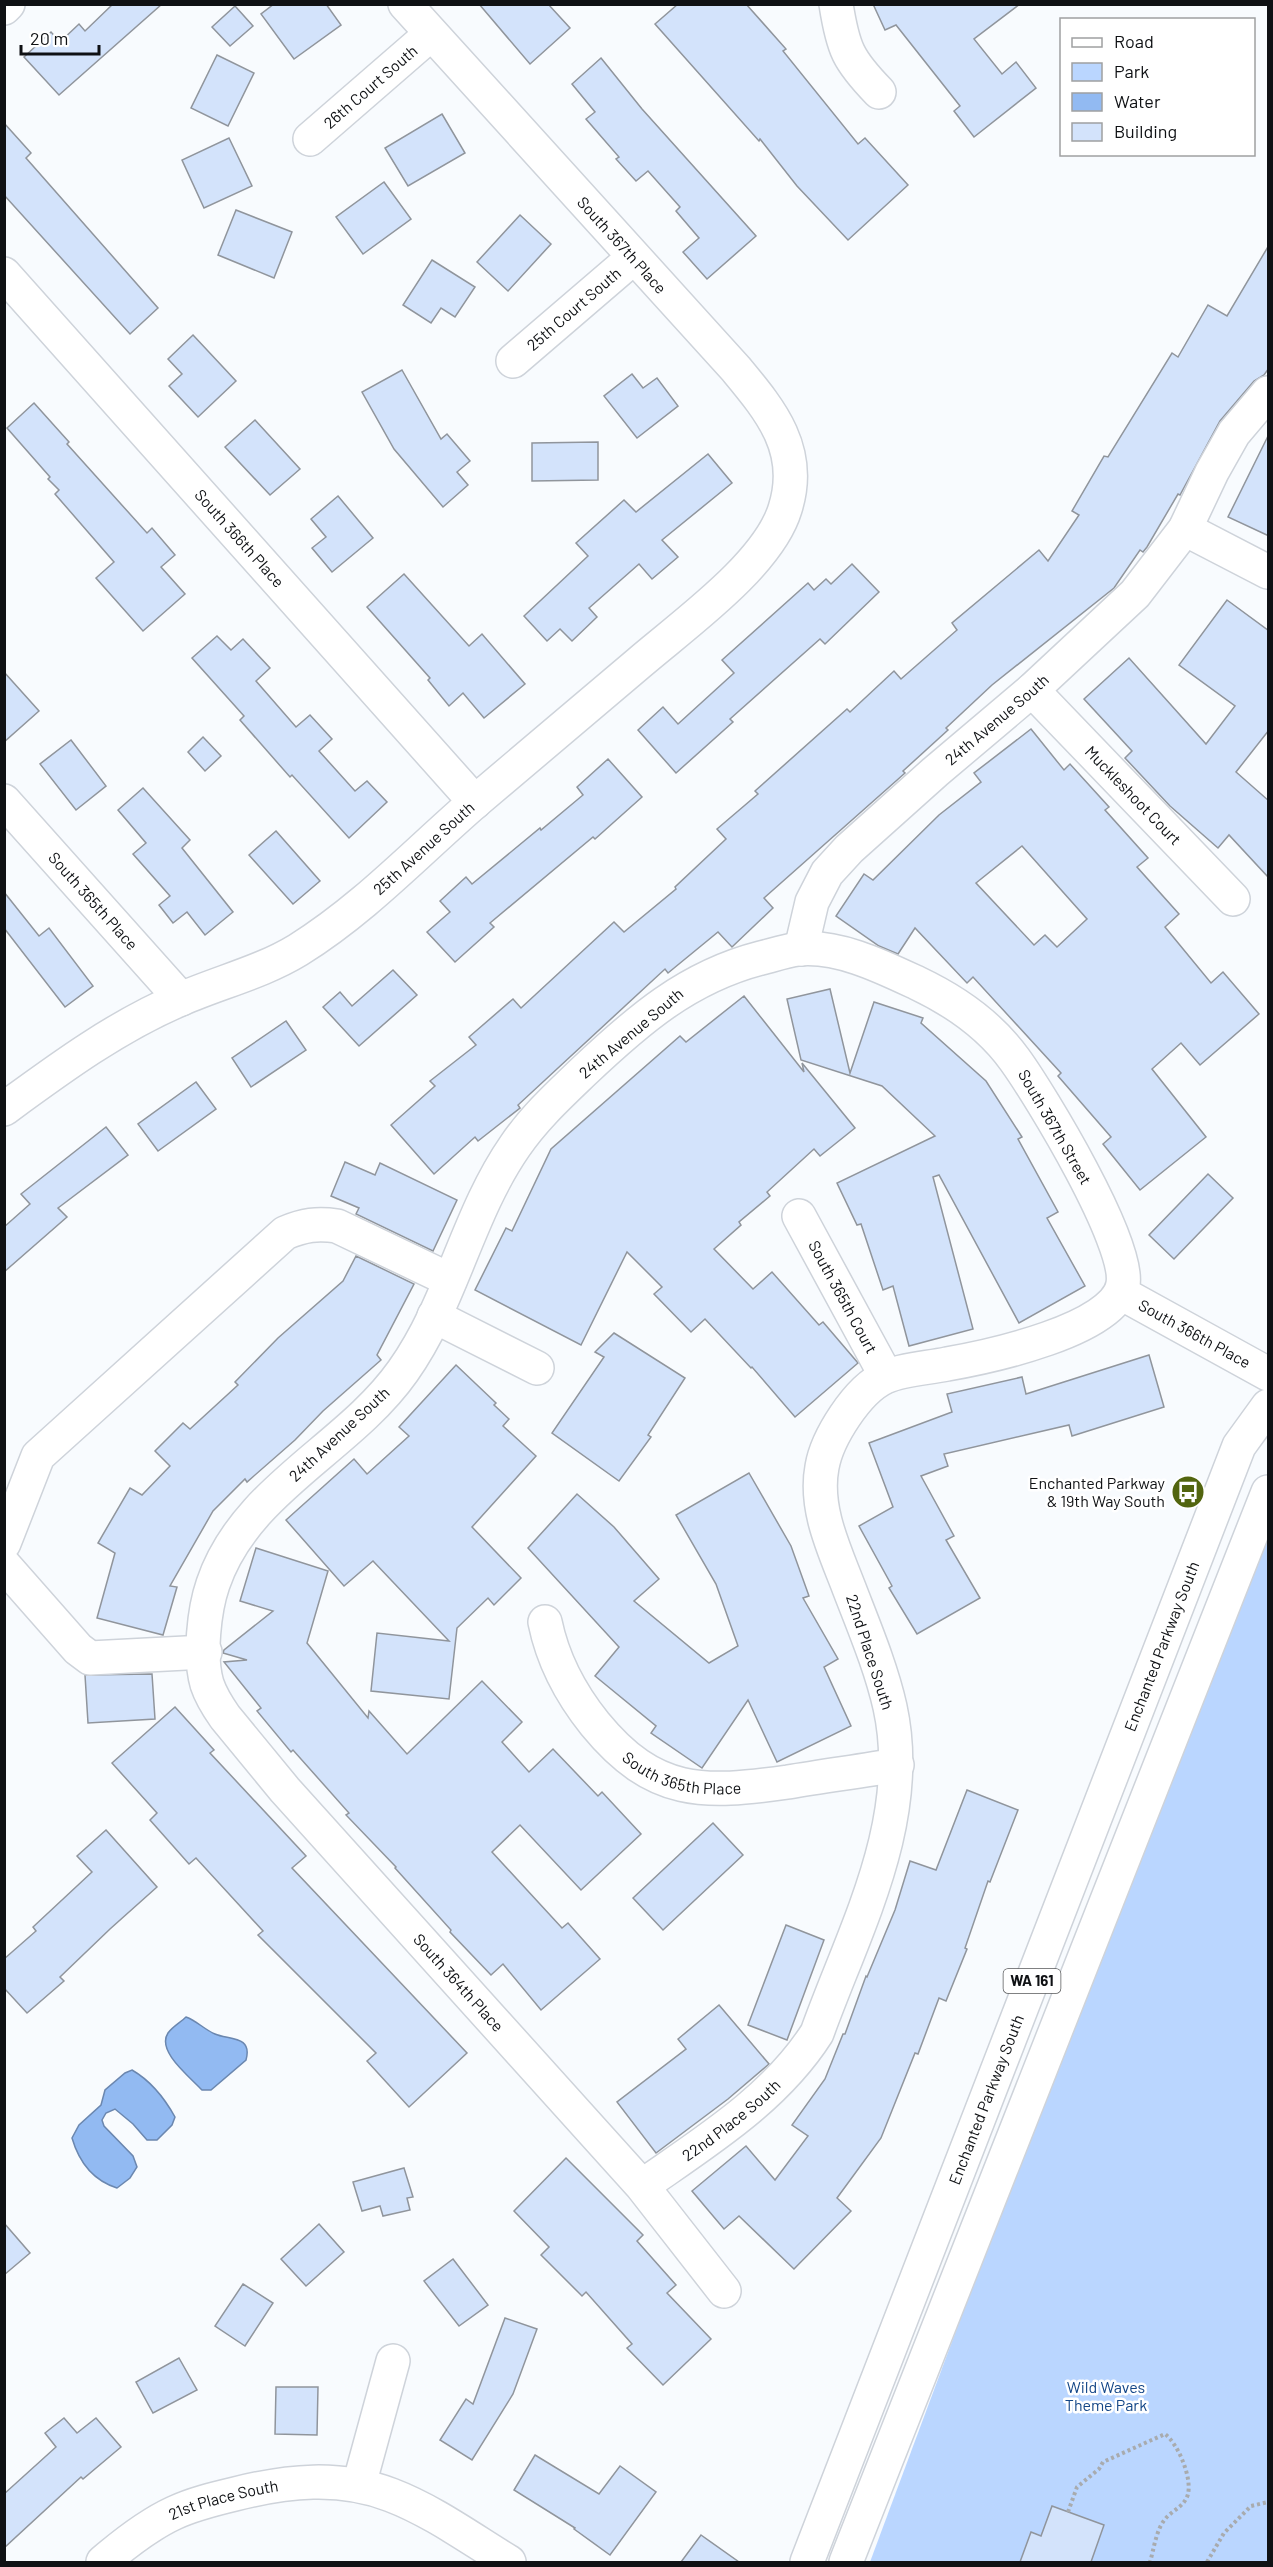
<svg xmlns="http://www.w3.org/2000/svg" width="1273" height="2567" viewBox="0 0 1273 2567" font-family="Barlow,sans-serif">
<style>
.green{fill:#bad6ff}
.water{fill:#92baf2;stroke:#6b87af;stroke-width:1.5}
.building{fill:#d3e3fb;stroke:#90959c;stroke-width:1.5;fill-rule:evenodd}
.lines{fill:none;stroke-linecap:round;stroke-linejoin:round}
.minor-casing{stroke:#ced3da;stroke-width:36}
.major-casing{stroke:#ced3da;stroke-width:36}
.path{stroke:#a8abae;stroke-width:4;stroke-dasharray:3 3;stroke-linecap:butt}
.minor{stroke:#fff;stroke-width:33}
.major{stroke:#fff;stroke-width:33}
.labels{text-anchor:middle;stroke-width:5;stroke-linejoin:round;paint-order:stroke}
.shield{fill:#fff;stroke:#57585a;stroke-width:1.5}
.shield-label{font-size:15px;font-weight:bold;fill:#0f1114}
.street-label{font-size:16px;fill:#0f1114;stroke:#fff}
.poi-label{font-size:16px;fill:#0f1114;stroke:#fff;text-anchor:end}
.park-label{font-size:16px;fill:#134687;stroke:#fff}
</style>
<rect width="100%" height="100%" fill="#f8fbfe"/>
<!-- green -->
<path class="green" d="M1268,1492V2562H870Z"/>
<!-- water -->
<g class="water">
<path d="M186,2017C197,2021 205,2030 215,2034C228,2040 253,2035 246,2060L211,2090H202C190,2077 156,2051 168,2033C172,2027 181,2022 186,2017Z"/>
<path d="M132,2070C151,2081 165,2099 175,2117L172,2125L157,2140H147L133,2124L115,2109L106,2113L102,2120L104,2126L133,2156L137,2167L130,2178L117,2188C92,2180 79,2162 72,2138L79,2125L101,2105L105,2090L125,2073Z"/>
</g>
<!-- building -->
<g class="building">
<path d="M113,4H162L59,95L24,57L51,32L60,42L79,24L85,31Z"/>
<path d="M274,4H326L341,25L294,59L261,14Z"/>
<path d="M479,4H548L570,28L530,64Z"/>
<path d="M678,4H746L786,49L783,51L858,144L865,138L908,185L848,240L797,186L760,139L759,141L655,24Z"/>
<path d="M873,4H1020L974,39L1002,74L1016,62L1036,88L974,137L954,111L960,106L896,25L885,30Z"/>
<path d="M235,6L253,26L230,46L212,27Z"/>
<path d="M217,55L254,73L228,126L191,108Z"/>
<path d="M601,58L642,109L756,236L707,279L683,252L699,238L676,211L680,207L648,171L636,181L616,159L619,157L586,119L595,112L572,84Z"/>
<path d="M442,114L465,153L408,186L385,148Z"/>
<path d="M4,123L31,153L26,158L158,308L130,334L4,195Z"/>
<path d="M229,138L252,186L204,208L182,160Z"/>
<path d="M384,182L411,219L363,254L336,217Z"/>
<path d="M236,210L292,232L274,278L218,255Z"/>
<path d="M520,215L551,244L508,291L477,262Z"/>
<path d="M1269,245V368L1264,375L1254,381L1220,421L1180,495L1178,494L1147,547L1143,552L1140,550L1114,588L992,685L946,728L948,730L903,771L905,773L764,898L773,908L732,947L718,932L668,973L665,969L518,1105L520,1108L478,1141L475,1137L434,1174L391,1125L435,1086L430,1081L476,1045L469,1037L513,999L521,1008L614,922L624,932L676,889L675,887L726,839L717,829L758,794L755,791L847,709L850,712L894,671L901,679L957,630L952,623L1039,550L1048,561L1079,515L1072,511L1104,456L1108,457L1172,353L1178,357L1208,305L1227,316Z"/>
<path d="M432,260L475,287L455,317L441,308L431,323L403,305Z"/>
<path d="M193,335L236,381L198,417L169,386L182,374L168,359Z"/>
<path d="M402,370L441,439L447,434L470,461L457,472L468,485L443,507L394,449L362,392Z"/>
<path d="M632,374L643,388L657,378L678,406L637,438L604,396Z"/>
<path d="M34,403L69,442L67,444L147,533L152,528L175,555L161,567L185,594L143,631L96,578L114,562L55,494L59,490L48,479L50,477L7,428Z"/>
<path d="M255,420L300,469L270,495L225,447Z"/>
<path d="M1269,434V536L1228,517Z"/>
<path d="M598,442V480L532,481V443Z"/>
<path d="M708,454L732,483L662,540L678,557L652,579L639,564L589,608L597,617L572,641L560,629L547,641L524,616L588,556L576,543L624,500L636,512Z"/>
<path d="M338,496L373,538L332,572L312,548L326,537L311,519Z"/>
<path d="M852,564L879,592L825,644L820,639L730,719L733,722L676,773L638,730L663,707L678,724L734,673L722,660L808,583L814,590L826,579L831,584Z"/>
<path d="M404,574L469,646L482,634L525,684L484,718L463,693L449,706L428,680L430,678L367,607Z"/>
<path d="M1227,600L1269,631V730L1236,772L1269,801V878L1229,835L1218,848L1170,806L1125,758L1132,751L1084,699L1129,658L1206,744L1235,706L1179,665Z"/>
<path d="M217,636L231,650L243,639L270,668L256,681L296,727L310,715L332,739L319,751L355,791L367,781L387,802L349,838L292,775L290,777L240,720L244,716L192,658Z"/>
<path d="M4,672L39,711L4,742Z"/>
<path d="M1031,729L1064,770L1070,764L1109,807L1105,810L1148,858L1137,867L1179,914L1165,927L1211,983L1223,972L1259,1014L1200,1065L1181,1043L1152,1069L1206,1137L1140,1190L1103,1144L1111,1137L1058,1076L1061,1073L973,977L967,983L915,928L898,954L879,946L836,916L864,874L873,880L939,815L981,782L974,773ZM1022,846L1087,919L1057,947L1045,935L1034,945L976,883Z"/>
<path d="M203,737L221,756L205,771L188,752Z"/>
<path d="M71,740L106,786L76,810L40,764Z"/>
<path d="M608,759L642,797L595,839L593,837L490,923L494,927L455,962L427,932L450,912L440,901L466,877L472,884L540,828L541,830L583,795L577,787Z"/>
<path d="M143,788L190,840L182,848L233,912L205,935L187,912L173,923L159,905L170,896L133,854L146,843L118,810Z"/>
<path d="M276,831L320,881L293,904L249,855Z"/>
<path d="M4,892L39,936L49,928L93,986L65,1007L4,928Z"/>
<path d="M393,970L417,995L359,1046L323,1007L340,992L352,1006Z"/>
<path d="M830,989L850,1073L874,1002L923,1018L921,1023L986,1081L1022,1137L1018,1139L1058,1212L1047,1218L1085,1286L1019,1323L939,1175L933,1177L973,1329L909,1346L893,1286L883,1290L861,1224L857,1225L837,1183L935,1136L882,1086L801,1060L787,999Z"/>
<path d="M744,996L804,1072L802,1063L855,1128L820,1156L814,1149L767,1192L770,1196L739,1222L741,1225L714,1249L753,1289L772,1272L819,1325L823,1322L858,1363L795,1417L752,1367L751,1368L705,1319L691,1332L654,1294L662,1287L627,1252L581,1345L475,1290L506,1228L512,1231L551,1149L680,1036L686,1042Z"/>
<path d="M286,1021L306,1050L251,1087L232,1058Z"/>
<path d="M196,1082L216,1109L158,1151L138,1124Z"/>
<path d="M106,1127L128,1155L58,1208L67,1217L4,1272V1227L30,1204L21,1194Z"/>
<path d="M345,1162L375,1175L380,1163L457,1200L433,1251L356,1214L359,1208L331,1196Z"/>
<path d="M1208,1174L1233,1198L1174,1259L1149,1235Z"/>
<path d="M356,1256L414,1284L377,1355L381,1360L323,1411L295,1440L247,1482L245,1479L213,1511L170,1586L177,1587L163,1635L97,1618L115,1553L98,1543L130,1488L142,1495L170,1466L155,1451L183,1423L190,1429L238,1385L235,1382L278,1338L343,1281Z"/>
<path d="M614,1333L685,1378L648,1435L651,1437L619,1481L552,1433L604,1357L595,1352Z"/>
<path d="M1149,1355L1164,1407L1072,1436L1069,1425L944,1454L948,1466L921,1476L954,1536L946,1540L980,1598L917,1634L889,1588L892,1586L859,1526L893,1507L869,1443L952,1412L947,1394L1022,1377L1026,1394Z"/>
<path d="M456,1365L496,1403L494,1405L509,1419L503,1426L536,1456L472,1527L521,1578L494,1605L488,1598L457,1628L449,1699L371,1691L377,1633L449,1641L373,1561L344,1586L286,1520L354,1459L367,1474L409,1436L399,1427Z"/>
<path d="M749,1473L791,1546L809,1596L803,1598L838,1659L824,1667L851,1726L777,1762L748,1700L702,1768L651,1733L656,1726L595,1676L619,1647L528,1548L577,1494L614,1527L659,1579L634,1601L709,1663L738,1646L716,1584L676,1515Z"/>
<path d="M256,1548L328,1571L307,1643L368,1718L369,1711L407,1754L482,1681L522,1722L502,1742L529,1772L553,1749L598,1796L602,1792L641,1834L581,1890L520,1825L492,1852L562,1928L568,1923L600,1959L541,2010L503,1964L491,1975L450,1932L451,1930L395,1868L396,1867L346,1815L349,1813L293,1750L291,1752L257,1711L261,1708L224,1662L247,1660L223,1653L224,1650L273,1611L240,1601Z"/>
<path d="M152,1674L155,1719L88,1723L85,1675Z"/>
<path d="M175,1707L214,1750L210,1753L306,1856L292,1868L467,2053L409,2107L367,2061L376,2053L258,1935L263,1931L196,1858L189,1864L150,1820L157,1813L112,1763Z"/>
<path d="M967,1790L1018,1810L990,1882L988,1881L965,1948L967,1949L946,2001L939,1998L918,2054L915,2053L881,2138L837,2198L851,2211L794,2269L739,2216L724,2229L692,2191L746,2146L775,2180L808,2136L792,2125L825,2079L843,2034H845L866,1976L867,1977L895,1910L910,1861L936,1870Z"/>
<path d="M713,1823L743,1855L663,1930L633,1898Z"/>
<path d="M106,1830L157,1887L110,1929L60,1977L64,1981L27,2013L4,1988V1959L36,1931L33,1927L92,1872L77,1856Z"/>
<path d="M786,1925L824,1940L787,2040L748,2025Z"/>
<path d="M719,2005L769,2064L728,2099L656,2153L617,2102L686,2049L678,2039Z"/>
<path d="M566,2158L643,2235L637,2241L676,2285L667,2293L711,2339L663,2385L627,2348L632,2344L586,2292L582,2296L541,2255L549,2247L514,2211Z"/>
<path d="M404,2168L413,2197L407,2198L410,2210L383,2216L380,2206L362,2211L353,2182Z"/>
<path d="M4,2223L30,2253L4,2275Z"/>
<path d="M319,2224L344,2252L306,2286L281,2259Z"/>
<path d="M453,2259L488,2305L459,2326L424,2281Z"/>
<path d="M243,2284L273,2303L245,2346L215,2326Z"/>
<path d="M505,2318L537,2329L513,2394L472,2460L440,2440L466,2399L473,2404Z"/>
<path d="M179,2358L197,2390L153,2413L136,2382Z"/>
<path d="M276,2387H318L317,2435L275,2434Z"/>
<path d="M64,2418L77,2433L96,2418L121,2447L83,2479L81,2477L4,2548V2494L56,2447L45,2433Z"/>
<path d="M535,2455L599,2494L620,2466L656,2492L610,2555L574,2529L575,2528L514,2490Z"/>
<path d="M1052,2506L1104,2525L1091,2562H1020L1031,2532L1041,2536Z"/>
<path d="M701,2535L739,2562H681Z"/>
</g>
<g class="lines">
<!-- minor casing -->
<g class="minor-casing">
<g id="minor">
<path d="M836,4C843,49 848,60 879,92"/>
<path d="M4,8L8,4"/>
<path id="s1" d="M310,139L431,34"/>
<path id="s2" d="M4,274L475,802"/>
<path id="s3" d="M513,361L633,258"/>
<path d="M1185,529L1268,572"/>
<path id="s4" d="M1032,690L1233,899"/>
<path id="s5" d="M4,801L181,999"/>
<path id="s6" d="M801,949L812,902L827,873L849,849L935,772L1032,690L1135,594L1185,529L1212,472L1234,433L1268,393"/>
<path id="s7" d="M4,1109C60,1068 117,1026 181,999C220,982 262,972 298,950C364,909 417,852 476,801C530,755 584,709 639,663C683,625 768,565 785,509C804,450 770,410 736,369L405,4"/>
<path id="s8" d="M799,1216L886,1376"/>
<path id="s9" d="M1121,1293L1268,1374"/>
<path d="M434,1316L537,1368"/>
<path d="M4,1543L38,1456L285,1233C304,1225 317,1223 337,1226L450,1280"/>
<path d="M4,1565L78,1649L90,1658L205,1652"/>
<path id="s10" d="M545,1622C553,1661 570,1693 595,1724C654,1796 703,1794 788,1782C824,1776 861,1771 897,1765"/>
<path id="s11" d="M642,2186C705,2142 775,2099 817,2033C854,1930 915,1821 890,1707C881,1667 864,1627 849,1588C835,1551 814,1509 822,1467C827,1438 857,1390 885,1377C903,1369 928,1368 947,1364C987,1357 1116,1330 1123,1284C1130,1243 1041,1096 1015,1060C990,1025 955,1001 917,983C881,966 838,945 798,949C785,951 773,955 761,958C687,977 637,1021 583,1072C559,1095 534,1118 515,1146C467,1215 452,1302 403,1371C348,1449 245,1489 213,1584C204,1610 199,1657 207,1684C211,1696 218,1707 225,1717L285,1790L642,2186L724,2291"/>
<path d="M359,2485L393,2361"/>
<path id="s12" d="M103,2562C124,2544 148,2525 174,2513C193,2504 214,2499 235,2494C287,2481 339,2475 391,2495C433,2511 471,2539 509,2562"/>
</g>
</g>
<!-- major casing -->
<g class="major-casing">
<g id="major">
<path id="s13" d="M807,2562L1239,1446L1268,1406"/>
<path d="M846,2562L1268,1492"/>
</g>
</g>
<!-- path -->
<g class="path">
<path d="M1068,2512L1077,2487L1099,2469L1103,2462L1165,2434C1178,2444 1192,2477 1188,2494C1185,2506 1173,2510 1166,2518C1156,2529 1154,2549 1150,2562"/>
<path d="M1207,2562L1224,2533L1251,2506L1268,2502"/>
</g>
<!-- minor -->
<use href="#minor" class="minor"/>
<!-- major -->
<use href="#major" class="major"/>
</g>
<!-- icons -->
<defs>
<g id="bus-disc" transform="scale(1.725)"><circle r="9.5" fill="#52650f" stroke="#fff"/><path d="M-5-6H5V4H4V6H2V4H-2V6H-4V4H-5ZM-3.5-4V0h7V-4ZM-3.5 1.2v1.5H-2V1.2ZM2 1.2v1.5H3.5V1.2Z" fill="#fff"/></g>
</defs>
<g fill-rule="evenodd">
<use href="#bus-disc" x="1188" y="1492"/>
</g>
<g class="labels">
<!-- shield labels -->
<rect class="shield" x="1003.5" y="1969" width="57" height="24" rx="4.5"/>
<g class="shield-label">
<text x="1032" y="1986">WA 161</text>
</g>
<!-- street labels -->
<g class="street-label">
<text dy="6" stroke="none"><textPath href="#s1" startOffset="80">26th Court South</textPath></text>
<text transform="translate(622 245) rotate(48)" y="6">South 367th Place</text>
<text dy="6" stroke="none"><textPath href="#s3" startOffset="80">25th Court South</textPath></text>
<text dy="6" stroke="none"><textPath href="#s2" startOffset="354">South 366th Place</textPath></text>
<text dy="6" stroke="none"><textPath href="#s6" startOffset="310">24th Avenue South</textPath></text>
<text dy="6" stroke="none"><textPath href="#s4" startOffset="146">Muckleshoot Court</textPath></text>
<text dy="6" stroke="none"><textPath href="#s7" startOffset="498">25th Avenue South</textPath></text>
<text dy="6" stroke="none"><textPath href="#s5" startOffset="134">South 365th Place</textPath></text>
<text transform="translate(631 1033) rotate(-40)" y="6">24th Avenue South</text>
<text transform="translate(1055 1127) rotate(60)" y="6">South 367th Street</text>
<text dy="6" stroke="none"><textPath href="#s8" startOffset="92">South 365th Court</textPath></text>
<text dy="6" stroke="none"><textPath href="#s9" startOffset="84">South 366th Place</textPath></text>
<text transform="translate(339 1434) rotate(-43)" y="6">24th Avenue South</text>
<text dy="6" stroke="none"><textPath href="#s13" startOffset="982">Enchanted Parkway South</textPath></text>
<text transform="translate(870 1652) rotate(72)" y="6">22nd Place South</text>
<text dy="6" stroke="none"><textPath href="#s10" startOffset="220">South 365th Place</textPath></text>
<text dy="6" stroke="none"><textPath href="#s11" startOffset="3090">South 364th Place</textPath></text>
<text dy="6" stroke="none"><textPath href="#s13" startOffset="496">Enchanted Parkway South</textPath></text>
<text dy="6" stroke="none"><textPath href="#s11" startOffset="111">22nd Place South</textPath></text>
<text dy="6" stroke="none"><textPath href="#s12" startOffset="138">21st Place South</textPath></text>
</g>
<!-- poi labels -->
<g class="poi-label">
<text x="1165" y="1489">Enchanted Parkway<tspan x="1165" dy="18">&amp; 19th Way South</tspan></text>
</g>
<!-- park labels -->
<g class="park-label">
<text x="1106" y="2393">Wild Waves<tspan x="1106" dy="18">Theme Park</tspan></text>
</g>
</g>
<!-- border -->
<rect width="1273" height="2567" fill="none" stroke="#0f1114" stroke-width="12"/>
<!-- legend -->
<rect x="1060" y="18" width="195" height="138" fill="#ffffff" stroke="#9fa0a1" stroke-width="1.5"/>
<rect x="1072" y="38" width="30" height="9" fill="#ffffff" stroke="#9fa0a1" stroke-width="1.5"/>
<text x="1114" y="48" font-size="18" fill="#0f1114">Road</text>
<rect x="1072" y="63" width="30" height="18" fill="#bad6ff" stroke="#9fa0a1" stroke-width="1.5"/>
<text x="1114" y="78" font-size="18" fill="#0f1114">Park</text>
<rect x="1072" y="93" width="30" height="18" fill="#92baf2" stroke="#9fa0a1" stroke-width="1.5"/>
<text x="1114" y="108" font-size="18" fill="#0f1114">Water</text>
<rect x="1072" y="123" width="30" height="18" fill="#d3e3fb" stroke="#9fa0a1" stroke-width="1.5"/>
<text x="1114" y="138" font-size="18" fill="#0f1114">Building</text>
<!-- scale -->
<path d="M21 45v9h78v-9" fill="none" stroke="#0f1114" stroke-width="3"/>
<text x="30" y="45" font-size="18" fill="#0f1114" stroke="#ffffff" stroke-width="4.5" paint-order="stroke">20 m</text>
</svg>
